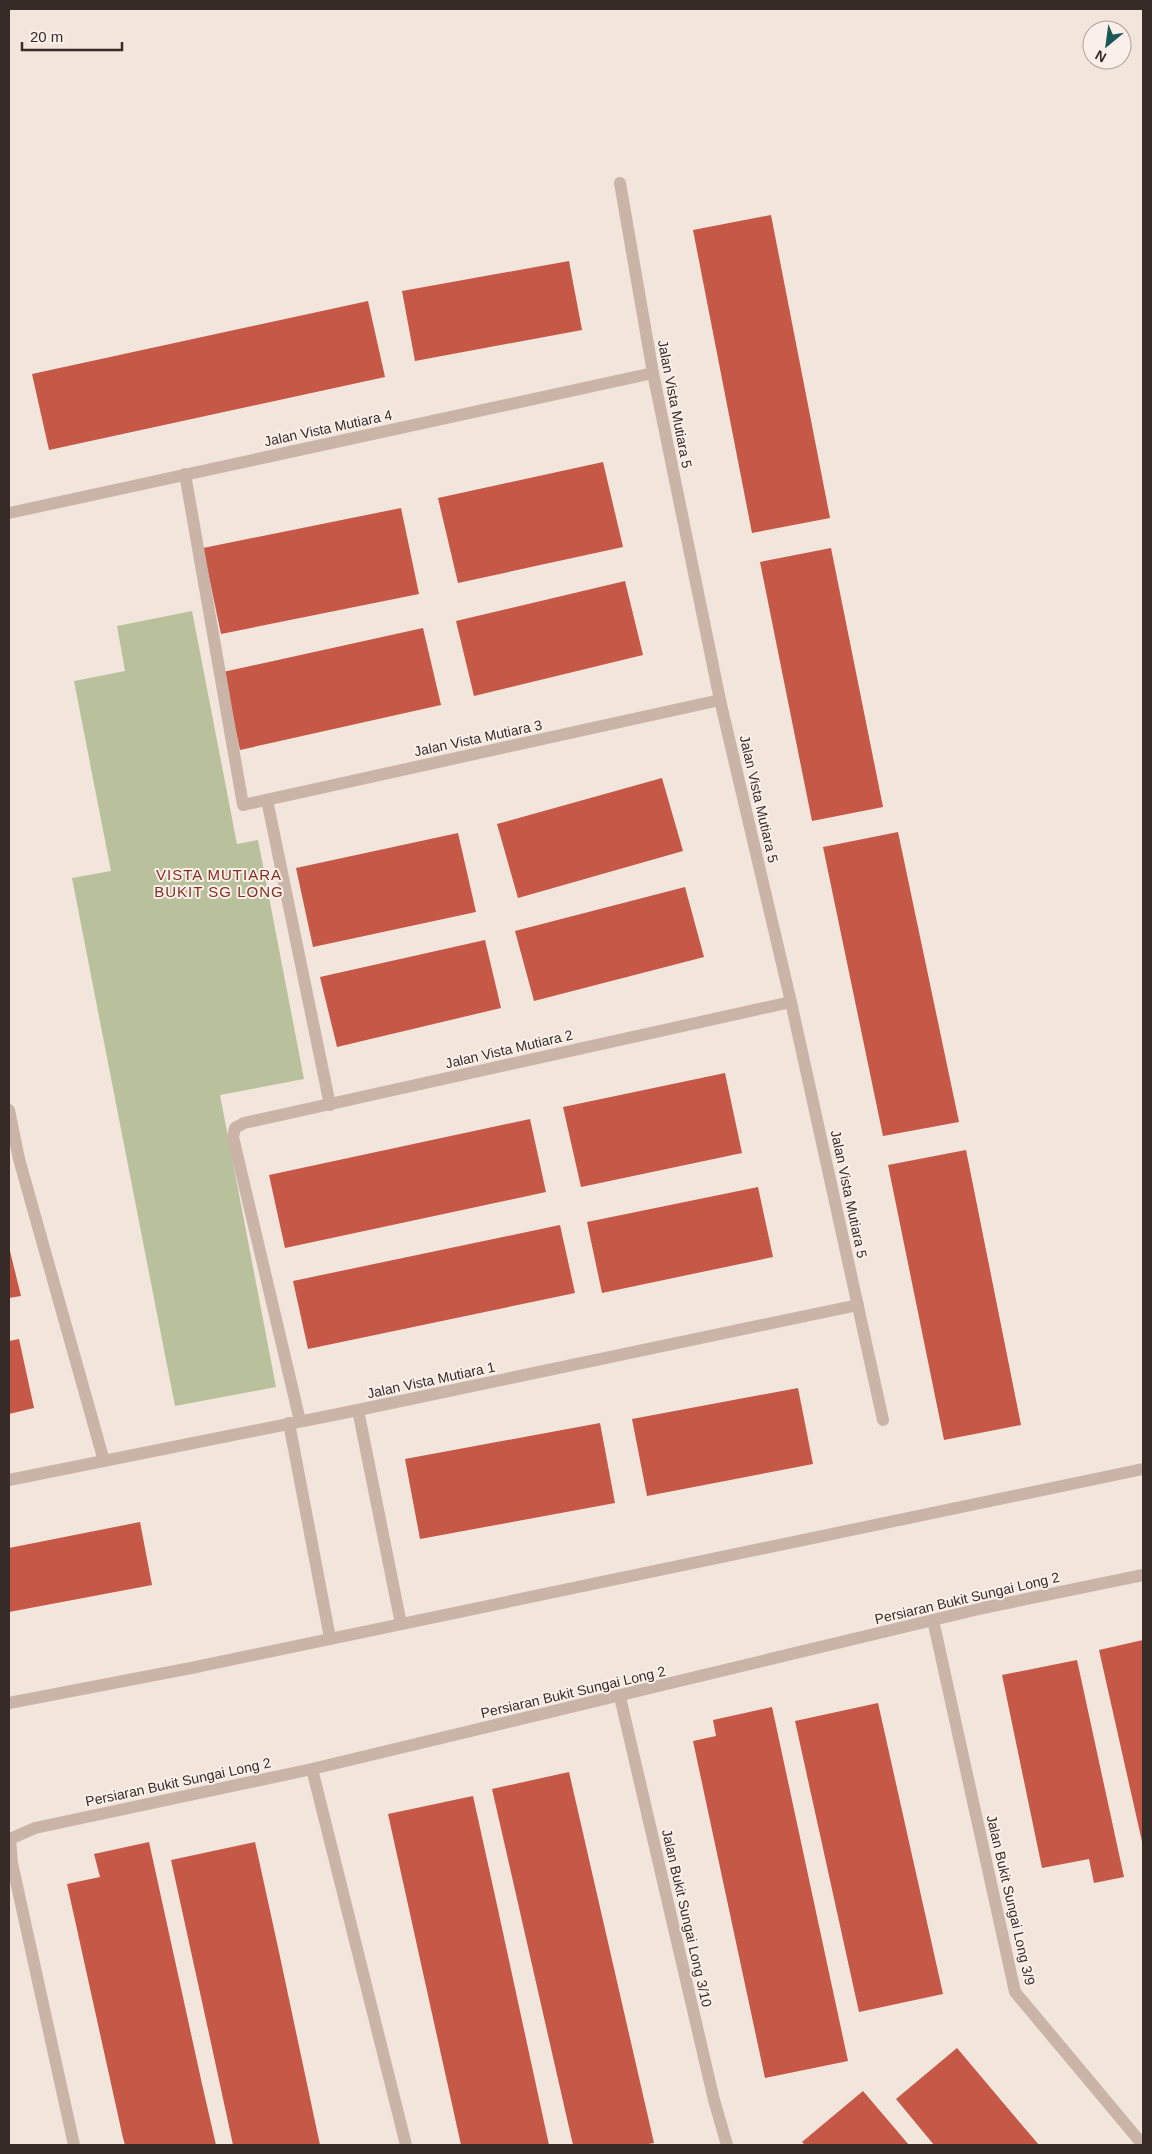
<svg xmlns="http://www.w3.org/2000/svg" width="1152" height="2154" viewBox="0 0 1152 2154" font-family="Helvetica,sans-serif">
<style>
.green{fill:#b9c19c}
.building{fill:#c55847}
.lines{fill:none;stroke-linecap:round;stroke-linejoin:round}
.minor{stroke:#cab4a8;stroke-width:12}
.labels{text-anchor:middle;stroke-width:4;stroke-linejoin:round;paint-order:stroke}
.street-label{font-size:14px;fill:#372b28;stroke:#faf0e9}
.neighbourhood-label{font-size:15px;letter-spacing:1px;fill:#862f22;stroke:#faf0e9}
</style>
<rect width="100%" height="100%" fill="#f2e5dc"/>
<!-- green -->
<path class="green" d="M192,611L237,844L258,840L304,1079L220,1095L276,1387L175,1406L72,878L111,871L74,681L125,671L117,626Z"/>
<!-- building -->
<g class="building">
<path d="M771,215L830,518L752,533L693,230Z"/>
<path d="M569,261L582,330L415,361L402,291Z"/>
<path d="M368,301L385,377L49,450L32,374Z"/>
<path d="M603,462L623,547L458,583L438,498Z"/>
<path d="M401,508L419,594L221,634L203,548Z"/>
<path d="M831,548L883,807L812,821L760,562Z"/>
<path d="M625,581L643,655L474,696L456,621Z"/>
<path d="M423,628L441,705L240,750L223,672Z"/>
<path d="M662,778L683,851L518,898L497,824Z"/>
<path d="M898,832L959,1122L883,1136L823,847Z"/>
<path d="M458,833L476,912L313,947L296,868Z"/>
<path d="M685,887L704,957L534,1001L515,931Z"/>
<path d="M485,940L501,1008L337,1047L320,977Z"/>
<path d="M725,1073L742,1153L581,1187L563,1107Z"/>
<path d="M530,1119L546,1192L285,1248L269,1175Z"/>
<path d="M966,1150L1021,1425L944,1440L888,1165Z"/>
<path d="M758,1187L773,1257L602,1293L587,1222Z"/>
<path d="M560,1225L575,1293L308,1349L293,1281Z"/>
<path d="M9,1247L21,1296L9,1298Z"/>
<path d="M19,1339L34,1408L9,1414V1341Z"/>
<path d="M798,1388L813,1464L647,1496L632,1419Z"/>
<path d="M600,1423L615,1503L420,1539L405,1459Z"/>
<path d="M140,1522L152,1585L9,1612V1548Z"/>
<path d="M1143,1640V1846L1099,1650Z"/>
<path d="M1077,1660L1124,1877L1094,1883L1089,1859L1042,1868L1002,1675Z"/>
<path d="M878,1703L943,1994L859,2012L795,1721Z"/>
<path d="M772,1707L848,2061L765,2078L693,1741L716,1736L713,1720Z"/>
<path d="M569,1772L654,2143L642,2145H573L492,1789Z"/>
<path d="M473,1796L497,1905L549,2145H461L388,1814Z"/>
<path d="M149,1842L202,2084L216,2145H125L123,2138L67,1884L100,1877L94,1854Z"/>
<path d="M255,1842L279,1952L320,2145H233L211,2043L171,1860Z"/>
<path d="M957,2048L1005,2105L1039,2145H934L896,2099Z"/>
<path d="M863,2091L909,2145H805L802,2142Z"/>
</g>
<g class="lines">
<!-- minor -->
<g class="minor">
<path d="M620,183L653,373L720,700L791,1002L883,1420"/>
<path d="M185,474L243,805L720,700"/>
<path d="M9,513L653,373"/>
<path d="M267,800L330,1105"/>
<path d="M9,1110L19,1159L104,1461"/>
<path d="M358,1410L401,1624"/>
<path d="M300,1421L233,1137L235,1128L244,1123L791,1002"/>
<path d="M289,1423L330,1638"/>
<path d="M9,1480L358,1410L858,1305"/>
<path d="M933,1620L1015,1992L1143,2145"/>
<path d="M620,1697L714,2100L727,2145"/>
<path d="M9,1703L191,1668L1143,1469"/>
<path d="M312,1769L406,2145"/>
<path d="M74,2145L12,1863L10,1839L35,1828L312,1769L983,1608L1143,1575"/>
</g>
</g>
<g class="labels">
<!-- street labels -->
<g class="street-label">
<text transform="translate(675 404) rotate(79)" y="5">Jalan Vista Mutiara 5</text>
<text transform="translate(328 428) rotate(-12)" y="5">Jalan Vista Mutiara 4</text>
<text transform="translate(478 738) rotate(-12)" y="5">Jalan Vista Mutiara 3</text>
<text transform="translate(759 799) rotate(77)" y="5">Jalan Vista Mutiara 5</text>
<text transform="translate(509 1049) rotate(-13)" y="5">Jalan Vista Mutiara 2</text>
<text transform="translate(849 1194) rotate(78)" y="5">Jalan Vista Mutiara 5</text>
<text transform="translate(431 1380) rotate(-12)" y="5">Jalan Vista Mutiara 1</text>
<text transform="translate(967 1598) rotate(-13)" y="5">Persiaran Bukit Sungai Long 2</text>
<text transform="translate(573 1692) rotate(-13)" y="5">Persiaran Bukit Sungai Long 2</text>
<text transform="translate(178 1782) rotate(-12)" y="5">Persiaran Bukit Sungai Long 2</text>
<text transform="translate(1011 1900) rotate(77)" y="5">Jalan Bukit Sungai Long 3/9</text>
<text transform="translate(687 1918) rotate(77)" y="5">Jalan Bukit Sungai Long 3/10</text>
</g>
<!-- neighbourhood labels -->
<g class="neighbourhood-label">
<text x="219" y="880">VISTA MUTIARA<tspan x="219" dy="17">BUKIT SG LONG</tspan></text>
</g>
</g>
<!-- border -->
<rect width="1152" height="2154" fill="none" stroke="#372b28" stroke-width="20"/>
<!-- north arrow -->
<g transform="translate(1107 45) rotate(209)"><circle r="24" fill="#faf0e9" stroke="#aca19c"/>
<path d="M0-4L9 19L0 12L-9 19Z" fill="#1e5856"/>
<text y="-8" font-size="14" font-weight="bold" text-anchor="middle" fill="#372b28">N</text>
</g>
<!-- scale -->
<path d="M22 42v8h100v-8" fill="none" stroke="#372b28" stroke-width="2.5"/>
<text x="30" y="42" font-size="15" fill="#372b28" stroke="#faf0e9" stroke-width="4" paint-order="stroke">20 m</text>
</svg>
